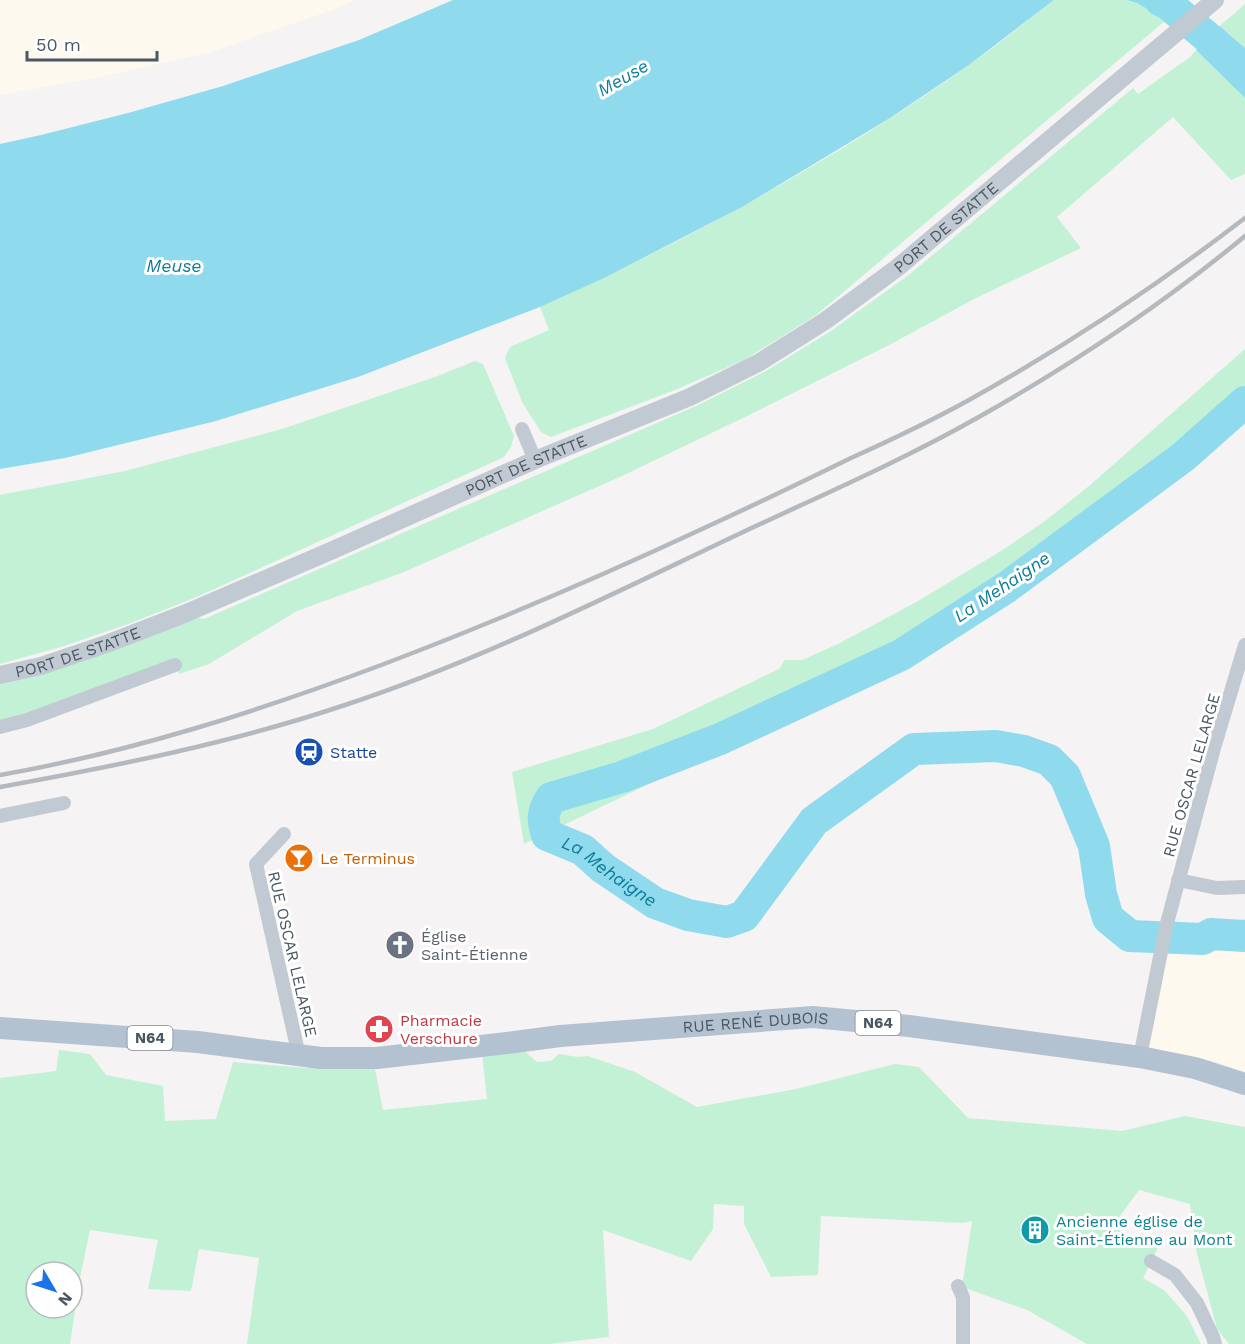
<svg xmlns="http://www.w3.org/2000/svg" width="1245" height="1344" viewBox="0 0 1245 1344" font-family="'Work Sans',sans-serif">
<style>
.commercial{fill:#fdf9ef}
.green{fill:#c3f1d5;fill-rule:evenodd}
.water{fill:#90daee}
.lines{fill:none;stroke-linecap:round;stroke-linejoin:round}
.river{stroke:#90daee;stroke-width:32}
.minor{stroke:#c1cad2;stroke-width:14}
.tertiary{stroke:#c1cad2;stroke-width:18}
.primary{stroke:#b3c2d1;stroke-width:22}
.rail{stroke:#b5b8bd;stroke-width:4.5}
.labels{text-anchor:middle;stroke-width:6;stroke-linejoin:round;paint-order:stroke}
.shield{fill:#fff;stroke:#808990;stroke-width:1.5}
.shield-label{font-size:15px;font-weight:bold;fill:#4a5661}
.street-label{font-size:16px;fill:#4a5661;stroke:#fff}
.transit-label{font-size:16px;fill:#164399;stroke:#fff;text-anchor:start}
.food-label{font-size:16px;fill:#c56008;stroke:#fff;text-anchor:start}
.worship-label{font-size:16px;fill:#5b616d;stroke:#fff;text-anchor:start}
.health-label{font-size:16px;fill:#be3a42;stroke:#fff;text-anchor:start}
.culture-label{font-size:16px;fill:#0d838f;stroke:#fff;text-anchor:start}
.water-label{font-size:18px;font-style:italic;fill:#0c7c9b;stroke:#fff}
</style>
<rect width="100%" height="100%" fill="#f5f3f3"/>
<!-- commercial -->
<g class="commercial">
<path d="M0,0H355L335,9L211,52L101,77L0,95Z"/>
<path d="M1211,934L1245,936V1072L1218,1062L1142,1049L1160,956L1203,939Z"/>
</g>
<!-- green -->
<g class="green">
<path d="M1054,0H1127L1137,3L1166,20L815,316L744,360L675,390L551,437L541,432L522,402L505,358L510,347L549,330L540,307C689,240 834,160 968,66C997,45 1026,22 1054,0Z"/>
<path d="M1245,4V50L1220,26Z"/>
<path d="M1196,50L1245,98V174L1231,180L1173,117L1057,217L1081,248L976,298L891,344L749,415L622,476L404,572L297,611L209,664L179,674L175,665L0,727V675L184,614L204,619L696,406L766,371L831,331L910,274L1133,88L1138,94L1190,57Z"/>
<path d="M1245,349V410L1187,462L983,613L901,663L524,844L512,772L653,729L779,669L785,660H802L838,644L918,601L1001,551L1045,521L1089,486Z"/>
<path d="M475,361L483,364L514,436L511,447L504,457L199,596L131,623L64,646L0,664V495L125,471L282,429L435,377Z"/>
<path d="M1245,919V936L1211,934Z"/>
<path d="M522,1049L537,1062L551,1061L559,1054L578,1057L588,1056L635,1072L697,1107L796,1089L895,1064L919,1067L968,1118L1122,1131L1185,1116L1245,1127V1344H1229L1217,1329L1197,1254L1190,1204L1139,1190L1112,1227L1158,1248L1143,1278L1164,1290L1187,1316L1201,1344H1087L1027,1310L962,1287L972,1221L963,1223L821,1216L818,1275L771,1277L744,1224V1206L714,1204L713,1229L691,1261L603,1230L609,1337L549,1344H247L259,1258L199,1249L191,1291L148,1289L158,1240L90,1230L80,1278L70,1344H0V1078L56,1071L59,1050L90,1054L106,1075L163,1086L165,1121L216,1119L233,1062L306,1068L374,1064L383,1110L487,1099L482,1053ZM36,1272H72V1308H36Z"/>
</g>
<!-- water -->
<g class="water">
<path d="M453,0H1054L969,65L890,118L809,167L742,207L672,243L604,278L540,307L358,377L216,421L65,458L0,469V144L41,135L128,113L223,86L359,40Z"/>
<path d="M1127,0H1183L1187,2L1166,20L1137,3Z"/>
<path d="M1220,26L1245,50V98L1196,50Z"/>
</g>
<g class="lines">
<!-- river -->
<g class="river">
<path d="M1160,0L1168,4L1245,69"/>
<path id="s1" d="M1245,402L1183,457L1007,587L901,655L720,739L622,777L551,798C542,813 542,819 547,835L583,850L603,868L655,903L688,915L727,922L744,916L814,821L914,749L996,746L1024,751L1049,760L1065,776L1094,846L1101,894L1108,918L1130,936L1203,939L1211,934L1245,936"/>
</g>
<!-- minor -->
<g class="minor">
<path d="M522,429L535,460"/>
<path d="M0,727L27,720L175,665"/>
<path d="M0,816L64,803"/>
<path d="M284,834L256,864L299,1056"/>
<path d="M1178,880L1217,888L1245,887"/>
<path d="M1140,1057L1166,927L1214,748L1245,645"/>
<path d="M1151,1261L1175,1275L1197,1303L1213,1337L1215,1344"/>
<path d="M958,1286L963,1297V1344"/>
</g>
<!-- tertiary -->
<path class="tertiary" id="s2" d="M0,675L41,666L109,643L184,614L333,550L535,460L690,397L760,362L825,321L897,268L1215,0"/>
<!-- primary -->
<path class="primary" id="s3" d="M0,1028L198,1042L321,1058H377L507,1043L560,1036L813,1017L909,1026L1140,1057L1195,1068L1245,1084"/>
<!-- rail -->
<g class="rail">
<path d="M0,775C132,752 259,711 384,664C492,623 597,578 702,529C752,506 802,482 851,458C891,440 931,421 969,400C1066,346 1158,285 1245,218"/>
<path d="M0,787C116,766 231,743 342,706C480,661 610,595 741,533C820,496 901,461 977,418C1071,365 1162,305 1245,236"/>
</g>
</g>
<!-- icons -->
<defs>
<g id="station-disc" transform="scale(1.5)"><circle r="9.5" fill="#1a4fb4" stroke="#fff"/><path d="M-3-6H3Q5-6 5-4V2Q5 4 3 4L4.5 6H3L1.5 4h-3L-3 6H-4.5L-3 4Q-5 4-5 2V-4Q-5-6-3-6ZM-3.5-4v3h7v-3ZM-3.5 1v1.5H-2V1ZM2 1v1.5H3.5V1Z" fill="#fff"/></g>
<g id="bar-disc" transform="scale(1.5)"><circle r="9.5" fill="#e8710a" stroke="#fff"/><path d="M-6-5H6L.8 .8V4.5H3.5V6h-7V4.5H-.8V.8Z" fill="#fff"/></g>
<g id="church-disc" transform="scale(1.5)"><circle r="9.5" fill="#6b7280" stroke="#fff"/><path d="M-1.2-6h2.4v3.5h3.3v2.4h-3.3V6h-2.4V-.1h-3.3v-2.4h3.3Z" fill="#fff"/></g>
<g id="pharmacy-disc" transform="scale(1.5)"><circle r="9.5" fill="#e0444e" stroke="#fff"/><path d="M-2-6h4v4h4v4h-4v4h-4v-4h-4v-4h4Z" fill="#fff"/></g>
<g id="building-disc" transform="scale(1.5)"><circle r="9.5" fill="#0f9aa8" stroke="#fff"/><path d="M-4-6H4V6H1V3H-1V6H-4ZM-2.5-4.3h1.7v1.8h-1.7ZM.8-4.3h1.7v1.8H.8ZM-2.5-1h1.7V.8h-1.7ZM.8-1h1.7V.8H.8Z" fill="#fff"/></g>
</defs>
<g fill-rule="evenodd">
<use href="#station-disc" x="309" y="752"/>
<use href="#bar-disc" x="299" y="858"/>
<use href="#church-disc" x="400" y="945"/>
<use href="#pharmacy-disc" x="379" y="1029"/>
<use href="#building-disc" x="1035" y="1230"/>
</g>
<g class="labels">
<!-- shield labels -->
<g class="shield">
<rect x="855.5" y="1011" width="45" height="24" rx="4.5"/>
<rect x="127.5" y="1026" width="45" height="24" rx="4.5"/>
</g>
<g class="shield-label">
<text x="878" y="1028">N64</text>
<text x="150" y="1043">N64</text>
</g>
<!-- street labels -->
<g class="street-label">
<text dy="6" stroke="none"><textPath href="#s2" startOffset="1053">PORT DE STATTE</textPath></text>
<text dy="6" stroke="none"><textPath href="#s2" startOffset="567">PORT DE STATTE</textPath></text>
<text dy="6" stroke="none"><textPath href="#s2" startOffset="81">PORT DE STATTE</textPath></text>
<text transform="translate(1191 775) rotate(-74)" y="6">RUE OSCAR LELARGE</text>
<text transform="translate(293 954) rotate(77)" y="6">RUE OSCAR LELARGE</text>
<text dy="6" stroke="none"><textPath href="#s3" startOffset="759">RUE RENÉ DUBOIS</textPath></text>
</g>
<!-- transit labels -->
<g class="transit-label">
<text x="330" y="758">Statte</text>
</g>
<!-- food labels -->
<g class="food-label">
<text x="320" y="864">Le Terminus</text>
</g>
<!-- worship labels -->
<g class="worship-label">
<text x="421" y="942">Église<tspan x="421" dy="18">Saint-Étienne</tspan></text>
</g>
<!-- health labels -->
<g class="health-label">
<text x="400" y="1026">Pharmacie<tspan x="400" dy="18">Verschure</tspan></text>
</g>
<!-- culture labels -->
<g class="culture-label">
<text x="1056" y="1227">Ancienne église de<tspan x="1056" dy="18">Saint-Étienne au Mont</tspan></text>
</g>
<!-- water labels -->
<g class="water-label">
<text transform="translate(623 78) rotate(-30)" y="6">Meuse</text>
<text x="174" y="272">Meuse</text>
<text transform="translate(1002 587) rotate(-34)" y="6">La Mehaigne</text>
<text dy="6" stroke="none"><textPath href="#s1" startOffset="918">La Mehaigne</textPath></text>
</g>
</g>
<!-- north arrow -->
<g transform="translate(54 1290) rotate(129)"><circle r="28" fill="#ffffff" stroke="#b7bbc0" stroke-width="1.5"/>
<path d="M0-4.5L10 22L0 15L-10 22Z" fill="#1a73e8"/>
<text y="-9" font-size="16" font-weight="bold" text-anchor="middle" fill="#4a5661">N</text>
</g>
<!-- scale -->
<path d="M27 51v9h130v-9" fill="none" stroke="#4a5661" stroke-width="3"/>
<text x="36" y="51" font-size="18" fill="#4a5661" stroke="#ffffff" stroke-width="4.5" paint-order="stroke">50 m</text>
</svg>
